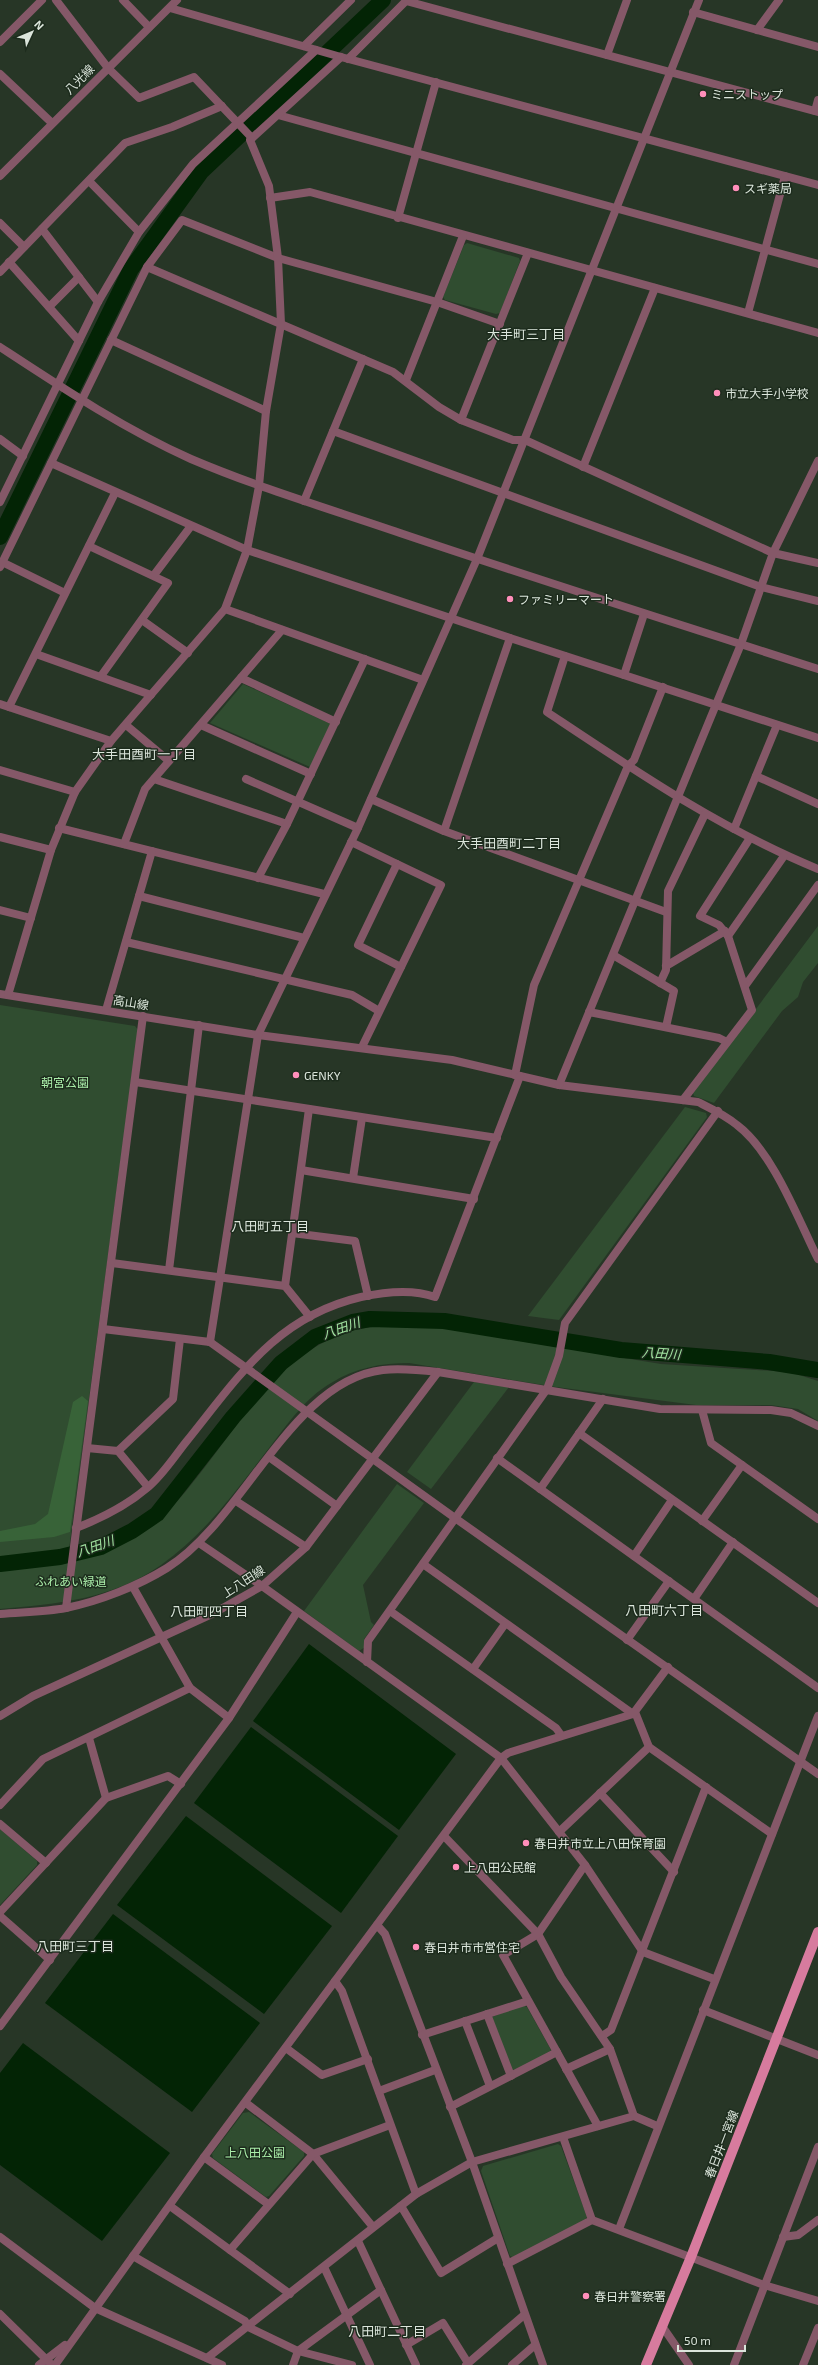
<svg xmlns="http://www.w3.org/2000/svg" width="818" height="2365" font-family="'Exo 2','Noto Sans JP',sans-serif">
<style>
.green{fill:#304d30}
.forest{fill:#386338}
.water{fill:#032405}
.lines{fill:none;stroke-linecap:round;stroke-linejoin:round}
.river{stroke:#032405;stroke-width:16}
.minor{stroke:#855868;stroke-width:8}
.major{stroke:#d77b9e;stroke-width:10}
.poi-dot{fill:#ff8eba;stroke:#1d2c1d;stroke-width:1.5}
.labels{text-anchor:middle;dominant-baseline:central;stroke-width:3;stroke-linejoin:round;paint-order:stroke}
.street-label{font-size:12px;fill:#dbe5db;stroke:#1d2c1d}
.poi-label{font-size:12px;fill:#dbe5db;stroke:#1d2c1d;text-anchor:start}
.park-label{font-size:12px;fill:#aaeda9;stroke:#1d2c1d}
.neighbourhood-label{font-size:13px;fill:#dbe5db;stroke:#1d2c1d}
.water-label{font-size:13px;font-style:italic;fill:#a2e4a1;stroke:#1d2c1d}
</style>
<rect width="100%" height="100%" fill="#273626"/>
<g class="green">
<path d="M 467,243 L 519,258 L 520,261 L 500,313 L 496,314 L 445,300 L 443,297 L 464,245 Z"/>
<path d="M 243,684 L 331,724 L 310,767 L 210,723 Z"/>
<path d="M 818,926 L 818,963 L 803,982 L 798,997 L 782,1011 L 714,1103 L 694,1096 L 693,1093 Z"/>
<path d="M 0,1005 L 135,1026 L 138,1030 L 69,1549 L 0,1557 Z"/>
<path d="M 685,1107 L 706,1113 L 707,1117 L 559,1320 L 528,1316 Z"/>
<path d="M 417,1324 L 661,1364 L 790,1372 L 818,1381 L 818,1421 L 798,1409 L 771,1405 L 696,1405 L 556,1387 L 409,1363 C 381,1363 355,1368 331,1383 C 305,1398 287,1425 269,1448 C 236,1491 205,1534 161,1565 C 113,1599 57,1604 0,1609 L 0,1568 C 46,1563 109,1559 148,1529 C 170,1512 188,1489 205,1467 C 245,1415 283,1353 348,1332 C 371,1325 394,1325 417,1324 Z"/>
<path d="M 474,1382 L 509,1387 L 431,1489 L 407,1472 Z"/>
<path d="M 397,1484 L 424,1503 L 363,1585 L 371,1622 L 374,1625 L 364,1639 L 365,1647 L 359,1651 L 304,1611 Z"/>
<path d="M 0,1829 L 37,1861 L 37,1865 L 0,1905 Z"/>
<path d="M 523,2005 L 527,2007 L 551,2050 L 549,2054 L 514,2070 L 510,2069 L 492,2017 Z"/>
<path d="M 249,2112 L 304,2152 L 304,2156 L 269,2196 L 266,2197 L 213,2158 L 212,2154 L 243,2113 Z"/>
<path d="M 558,2144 L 561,2146 L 587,2217 L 585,2220 L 514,2258 L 510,2256 L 481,2171 L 483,2166 Z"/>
</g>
<path class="forest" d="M 82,1396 L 88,1401 L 70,1532 L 54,1537 L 0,1542 L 0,1531 L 35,1524 L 48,1514 L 73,1402 Z"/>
<g class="water">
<path d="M 309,1644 L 456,1754 L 399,1830 L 253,1721 Z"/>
<path d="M 251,1727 L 398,1836 L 341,1913 L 194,1803 Z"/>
<path d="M 186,1816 L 332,1926 L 264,2014 L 117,1905 Z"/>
<path d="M 113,1914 L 260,2023 L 192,2112 L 45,2003 Z"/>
<path d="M 23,2043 L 170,2153 L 102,2241 L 0,2165 L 0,2073 Z"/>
</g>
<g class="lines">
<g class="river">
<path d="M 0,537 L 131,269 L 201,172 L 383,0"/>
<path d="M 0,1564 L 60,1557 L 101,1547 L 132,1531 L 157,1514 L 233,1417 L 281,1363 L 315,1337 L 353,1322 L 370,1319 L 444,1321 L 621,1350 L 769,1362 L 818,1370"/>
</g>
<g class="minor">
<path d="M 56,0 L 108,68 L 139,98 L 194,77 L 252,138"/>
<path d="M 123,0 L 149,27"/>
<path d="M 406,1 L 818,112"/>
<path d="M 170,8 L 341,57 L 818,185"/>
<path d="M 693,12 L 818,47"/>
<path d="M 757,30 L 779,0"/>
<path d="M 0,42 L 42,0"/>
<path d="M 304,46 L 351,0"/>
<path d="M 607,55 L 627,0"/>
<path d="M 348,59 L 407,0"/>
<path d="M 0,74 L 52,123"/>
<path d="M 815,111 L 818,100"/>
<path d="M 278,115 L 818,264"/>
<path d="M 0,176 L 177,0"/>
<path d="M 89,181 L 139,232"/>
<path d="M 270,198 L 310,192 L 818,333"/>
<path d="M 398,218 L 436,82"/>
<path d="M 0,223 L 24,247"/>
<path d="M 42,229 L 98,302"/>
<path d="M 9,262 L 79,341"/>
<path d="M 147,267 L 393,372 L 439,407 L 461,420 L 513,440 L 525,440 L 773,553 L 818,563"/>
<path d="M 0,272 L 125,143 L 172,127 L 222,106"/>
<path d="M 49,307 L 79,277"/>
<path d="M 748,313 L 785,176"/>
<path d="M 111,340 L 266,411"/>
<path d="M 0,347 C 61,387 124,429 191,459 C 259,488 330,509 400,533 C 539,580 679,624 818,669"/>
<path d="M 406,380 L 463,236"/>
<path d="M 461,420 L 528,253"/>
<path d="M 333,431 L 761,587 L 818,601"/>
<path d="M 0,439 L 23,456"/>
<path d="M 51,463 L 247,550 L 510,638 L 818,738"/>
<path d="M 583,467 L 655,288"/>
<path d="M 304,501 L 363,359"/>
<path d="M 0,502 L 98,302 L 139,232 L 193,164 L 316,50"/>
<path d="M 89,546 L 168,583 L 101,676"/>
<path d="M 2,562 L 65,593"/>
<path d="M 0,567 L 147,267 L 182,220 L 278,258 L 437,302 L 500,324"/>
<path d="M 154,575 L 191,526"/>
<path d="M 225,609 L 423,680"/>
<path d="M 142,620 L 188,653"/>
<path d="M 36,654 L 151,695"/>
<path d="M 565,656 L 547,712 C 634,770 720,829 818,869"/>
<path d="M 624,675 L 644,614"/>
<path d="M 241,678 L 336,722"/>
<path d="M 0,704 L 111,741"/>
<path d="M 9,707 L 115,493"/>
<path d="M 126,725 L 169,761"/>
<path d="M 201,725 L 311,774"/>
<path d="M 0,770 L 75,792"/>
<path d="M 756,776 L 818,804"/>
<path d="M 154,779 L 287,824"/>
<path d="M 246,779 L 358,828"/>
<path d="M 371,799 L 444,831 L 666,912"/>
<path d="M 59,828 L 324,894"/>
<path d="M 734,829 L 777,725"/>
<path d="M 444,831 L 510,638"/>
<path d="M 0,837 L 51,850"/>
<path d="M 351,842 L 441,885 L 362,1047"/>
<path d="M 124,844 L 145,789 L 282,630"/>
<path d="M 397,864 L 358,945 L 401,967"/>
<path d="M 258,878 L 287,824 L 365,659"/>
<path d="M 139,896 L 304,938"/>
<path d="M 0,910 L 31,918"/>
<path d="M 728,936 L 784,856"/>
<path d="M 126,942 L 352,995 L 379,1011"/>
<path d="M 613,955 L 674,991 L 666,1027"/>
<path d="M 666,966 L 725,931"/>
<path d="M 660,983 L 666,970 L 668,891 L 705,814"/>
<path d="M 745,986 L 818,885"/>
<path d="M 0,994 L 258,1035 L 452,1060 L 559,1085 L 698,1102 C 712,1109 725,1115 737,1125 C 773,1152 798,1219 818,1259"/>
<path d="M 8,995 L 51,850 L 75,792 L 111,741 L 225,609 L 247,550 L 259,486 L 266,411 L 281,324 L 278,258 L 269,186 L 250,140 L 341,57"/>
<path d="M 106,1010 L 152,851"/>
<path d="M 589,1012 L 719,1038 L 727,1042"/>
<path d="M 515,1075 L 534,985 L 628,766 L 634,760 L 663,687"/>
<path d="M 135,1082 L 497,1138"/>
<path d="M 559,1085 L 741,644 L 773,553 L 818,461"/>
<path d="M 683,1100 L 752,1010 L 728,936 L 719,925 L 700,916 L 750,838"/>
<path d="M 301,1170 L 474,1199"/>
<path d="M 353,1178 L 362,1118"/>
<path d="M 292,1233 L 355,1241 L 368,1296"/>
<path d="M 112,1263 L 285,1286 L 310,1317"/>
<path d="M 169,1270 L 199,1025"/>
<path d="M 285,1286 L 309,1109"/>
<path d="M 103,1329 L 210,1342 L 455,1518 L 818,1774"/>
<path d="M 210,1342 L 258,1035 L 358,828 L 477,559 L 699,0"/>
<path d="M 702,1410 L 711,1443 L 818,1519"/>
<path d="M 579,1433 L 818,1603"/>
<path d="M 87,1448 L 118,1451 L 148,1487"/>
<path d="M 118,1451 L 173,1399 L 180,1339"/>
<path d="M 269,1457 L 337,1506"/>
<path d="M 497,1458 L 818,1688"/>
<path d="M 540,1489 L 603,1399"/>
<path d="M 236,1501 L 306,1547"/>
<path d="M 702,1521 L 742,1465"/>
<path d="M 76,1528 C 102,1518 126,1506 147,1488 C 162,1476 174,1457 186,1442 C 237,1379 275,1317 361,1297 C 384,1292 413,1289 435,1297 L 520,1076"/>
<path d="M 199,1543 L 262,1586 L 501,1758 L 585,1865 L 643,1952 L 714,1979"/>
<path d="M 634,1556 L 672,1500"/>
<path d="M 423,1564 L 633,1714"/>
<path d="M 133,1587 L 190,1688 L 229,1718"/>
<path d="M 694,1599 L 733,1542"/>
<path d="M 66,1608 L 143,1016"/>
<path d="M 390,1611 L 556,1728 L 561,1735"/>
<path d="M 0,1614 C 22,1612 45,1612 66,1608 C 100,1601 138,1586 167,1568 C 244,1520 292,1380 383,1370 C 402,1368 420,1370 438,1372 L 660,1409 L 771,1410 L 791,1413 L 818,1426"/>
<path d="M 627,1640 L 669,1581"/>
<path d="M 367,1662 L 368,1641 L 547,1389 L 559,1356 L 565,1323 L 718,1111"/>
<path d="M 473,1669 L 505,1624"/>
<path d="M 635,1712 L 649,1747 L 772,1834"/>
<path d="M 0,1716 L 33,1696 L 214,1613 L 262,1586 L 306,1547 L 438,1372"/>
<path d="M 89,1738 L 106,1798"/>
<path d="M 600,1793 L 674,1872"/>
<path d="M 0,1805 L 43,1759 L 190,1688"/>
<path d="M 0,1824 L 46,1863"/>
<path d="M 559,1832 L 649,1747"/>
<path d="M 444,1836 L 538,1934 L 561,1977 L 610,2049 L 634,2116"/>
<path d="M 585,1865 L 538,1934 L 503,1955 L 598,2126"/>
<path d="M 0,1912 L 106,1798 L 168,1776 L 181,1784"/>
<path d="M 0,1916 L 50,1960"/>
<path d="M 377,1925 L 385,1934 L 472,2162 L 543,2365"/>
<path d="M 335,1981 L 342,1991 L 416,2194"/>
<path d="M 703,2010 L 818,2055"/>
<path d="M 487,2014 L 511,2076"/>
<path d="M 465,2021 L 490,2086"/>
<path d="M 0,2026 L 229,1718 L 297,1612"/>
<path d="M 422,2035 L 528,2001"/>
<path d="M 602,2036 L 611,2030 L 706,1787"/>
<path d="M 286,2048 L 322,2075 L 368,2059"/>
<path d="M 566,2069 L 610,2049"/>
<path d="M 379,2091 L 435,2070"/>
<path d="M 246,2103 L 313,2154 L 373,2227"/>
<path d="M 450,2107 L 557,2052"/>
<path d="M 563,2137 L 592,2220 L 764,2285 L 818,2301"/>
<path d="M 204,2157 L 268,2204"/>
<path d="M 170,2206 L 290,2294"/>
<path d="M 401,2206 L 441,2273 L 498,2238"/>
<path d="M 619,2229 L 818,1716"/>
<path d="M 0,2237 L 95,2308 L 222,2365"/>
<path d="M 783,2237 L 798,2235 L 818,2220"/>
<path d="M 358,2241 L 416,2365"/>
<path d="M 230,2250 L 313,2154 L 390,2125"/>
<path d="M 133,2256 L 245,2321 L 248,2327 L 298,2351 L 352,2365"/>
<path d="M 507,2264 L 592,2220"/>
<path d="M 324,2267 L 370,2365"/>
<path d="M 0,2314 L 52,2365"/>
<path d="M 662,2326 L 689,2365"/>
<path d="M 406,2345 L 443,2323 L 468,2363"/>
<path d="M 207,2358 L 416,2194 L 472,2162 L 634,2116 L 657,2126"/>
<path d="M 39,2365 L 65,2345"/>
<path d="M 55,2365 L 204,2157 L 501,1758 L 508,1753 L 633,1714 L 668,1667"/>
<path d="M 293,2365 L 298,2351 L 381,2290"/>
<path d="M 466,2365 L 524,2315"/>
<path d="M 512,2365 L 535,2345"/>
<path d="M 734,2365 L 818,2147"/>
<path d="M 803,2365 L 818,2328"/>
</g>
<path class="major" d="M 646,2365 L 691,2257 L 818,1932"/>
</g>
<g class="poi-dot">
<circle cx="703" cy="94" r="4"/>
<circle cx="736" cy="188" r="4"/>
<circle cx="717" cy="393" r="4"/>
<circle cx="510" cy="599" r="4"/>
<circle cx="296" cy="1075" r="4"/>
<circle cx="526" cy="1843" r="4"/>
<circle cx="456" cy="1867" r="4"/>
<circle cx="416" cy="1947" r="4"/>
<circle cx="586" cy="2296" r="4"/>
</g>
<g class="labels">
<g class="street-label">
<text transform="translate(79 79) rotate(-45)">八光線</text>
<text transform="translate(131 1002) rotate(9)">高山線</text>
<text transform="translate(243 1581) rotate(-33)">上八田線</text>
<text transform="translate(721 2144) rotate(-69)">春日井一宮線</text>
</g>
<g class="poi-label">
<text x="711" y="94">ミニストップ</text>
<text x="744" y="188">スギ薬局</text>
<text x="725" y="393">市立大手小学校</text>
<text x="518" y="599">ファミリーマート</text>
<text x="304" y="1075">GENKY</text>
<text x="534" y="1843">春日井市立上八田保育園</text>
<text x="464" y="1867">上八田公民館</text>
<text x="424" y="1947">春日井市市営住宅</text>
<text x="594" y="2296">春日井警察署</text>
</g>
<g class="park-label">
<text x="65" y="1082">朝宮公園</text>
<text x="71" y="1581">ふれあい緑道</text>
<text x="255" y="2152">上八田公園</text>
</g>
<g class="neighbourhood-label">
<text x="526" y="334">大手町三丁目</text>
<text x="144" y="754">大手田酉町一丁目</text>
<text x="509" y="843">大手田酉町二丁目</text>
<text x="270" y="1226">八田町五丁目</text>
<text x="664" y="1610">八田町六丁目</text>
<text x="209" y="1611">八田町四丁目</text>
<text x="75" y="1946">八田町三丁目</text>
<text x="387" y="2331">八田町二丁目</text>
</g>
<g class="water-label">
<text transform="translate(341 1328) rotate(-19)">八田川</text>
<text transform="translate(661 1353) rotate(4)">八田川</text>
<text transform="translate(95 1546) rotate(-19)">八田川</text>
</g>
</g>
<g transform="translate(32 32) rotate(46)" stroke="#1d2c1d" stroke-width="3" paint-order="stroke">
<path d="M0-3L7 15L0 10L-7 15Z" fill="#dbe5db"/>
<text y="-6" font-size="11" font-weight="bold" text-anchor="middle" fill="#dbe5db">N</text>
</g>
<path d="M678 2345v6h67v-6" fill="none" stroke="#dbe5db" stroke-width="2"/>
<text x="684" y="2345" font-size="12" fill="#dbe5db" stroke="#1d2c1d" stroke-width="3" paint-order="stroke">50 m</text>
</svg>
